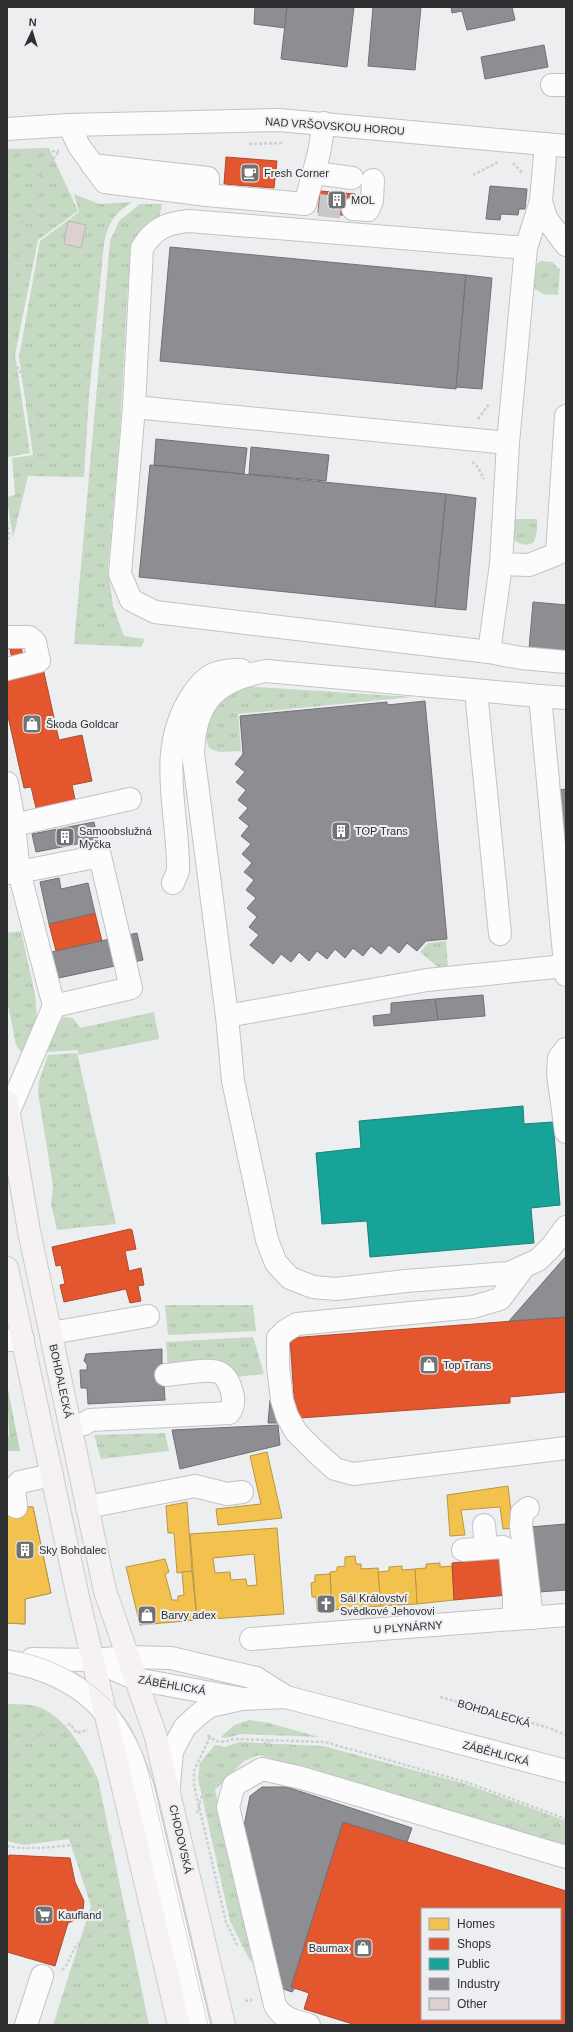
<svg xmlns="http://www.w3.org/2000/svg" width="573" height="2032" font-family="Arial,sans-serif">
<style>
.grass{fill:url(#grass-tufts);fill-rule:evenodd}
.forest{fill:url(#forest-crowns)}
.homes{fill:#f2c14e;stroke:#b89645;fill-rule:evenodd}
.shops{fill:#e4572e;stroke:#ae4b2f;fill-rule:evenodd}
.public{fill:#17a398;stroke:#1e8079}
.industry{fill:#8d8d92;stroke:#717175}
.building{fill:#ded0cf;stroke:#b8b8b8}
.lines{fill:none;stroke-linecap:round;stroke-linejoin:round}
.minor-tunnel{stroke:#c7c8ca;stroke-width:22;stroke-dasharray:22 11;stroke-linecap:butt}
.minor-casing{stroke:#c3c3c5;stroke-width:24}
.major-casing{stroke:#cbcbcc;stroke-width:24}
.path{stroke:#cecfcf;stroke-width:2.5;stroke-dasharray:3 2;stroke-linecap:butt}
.minor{stroke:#fcfcfd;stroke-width:22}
.major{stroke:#f6f2f2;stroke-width:22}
.tram{stroke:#d7d7d8;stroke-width:1}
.labels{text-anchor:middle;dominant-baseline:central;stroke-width:4;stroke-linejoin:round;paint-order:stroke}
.street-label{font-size:11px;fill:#2f3031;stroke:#eceef1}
.poi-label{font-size:11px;fill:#2f3031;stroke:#eceef1;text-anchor:start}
</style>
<defs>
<pattern id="grass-tufts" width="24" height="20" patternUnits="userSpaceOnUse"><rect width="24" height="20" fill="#c6d9c3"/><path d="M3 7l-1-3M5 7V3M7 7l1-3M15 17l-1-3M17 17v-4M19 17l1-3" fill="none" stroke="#aabba8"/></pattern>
<pattern id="forest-crowns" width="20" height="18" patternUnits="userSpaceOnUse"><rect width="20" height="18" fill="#bdd5b8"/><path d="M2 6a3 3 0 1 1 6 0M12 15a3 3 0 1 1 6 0" fill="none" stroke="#a3b79f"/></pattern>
</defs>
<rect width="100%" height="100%" fill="#edeef0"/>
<g class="grass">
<path d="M 49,148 L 78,211 L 38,240 L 15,355 L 30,453 L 7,457 L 7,149 Z"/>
<path d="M 74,194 L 99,204 L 132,202 C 114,214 108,223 104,244 L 89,396 L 84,477 L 28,476 L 13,538 L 7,499 L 7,497 L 15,495 L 12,458 L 33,455 L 19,357 L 40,241 L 79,212 ZM 68,222 L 81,248 L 64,244 Z"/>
<path d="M 140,204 L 162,204 L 159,219 L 131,253 L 127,298 L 120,431 L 108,569 L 113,606 L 124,636 L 145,639 L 141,647 L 74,644 L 110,241 L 119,221 Z"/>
<path d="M 541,261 L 552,262 L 560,270 L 558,295 L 543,294 L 533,288 L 532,267 Z"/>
<path d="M 511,519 L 537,519 L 537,532 L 534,542 C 526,547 516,545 512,535 C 510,531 511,523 511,519 Z"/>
<path d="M 241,686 L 412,697 L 238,714 L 241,751 L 219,752 L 209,748 C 197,718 220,702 241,686 Z"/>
<path d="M 21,931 L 35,994 L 37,1020 L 23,1051 L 20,1051 L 16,1045 L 7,1000 L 7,933 Z"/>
<path d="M 446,941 L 448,967 L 439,968 L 420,952 L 428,943 Z"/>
<path d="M 154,1012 L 159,1039 L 79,1055 L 77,1050 L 47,1052 L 46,1048 L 63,1017 L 73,1018 L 80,1028 Z"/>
<path d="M 77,1053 L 116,1224 L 57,1230 L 51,1204 L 53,1186 L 38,1092 L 39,1081 L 48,1055 Z"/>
<path d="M 165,1305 L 253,1305 L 256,1331 L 168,1335 Z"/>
<path d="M 253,1337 L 264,1374 L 235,1377 L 168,1369 L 166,1342 Z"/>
<path d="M 165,1433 L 169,1451 L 101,1459 L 94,1435 Z"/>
<path d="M 7,1704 C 16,1704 26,1704 35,1706 C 65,1714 85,1752 98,1779 L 149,2025 L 53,2025 L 91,1906 L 69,1839 L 23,1845 L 7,1841 Z"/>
<path d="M 250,1720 L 269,1723 L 319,1737 L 241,1734 L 226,1738 L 221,1737 L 234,1725 Z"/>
<path d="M 240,1742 L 323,1746 L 466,1784 L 566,1821 L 566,1849 L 259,1755 L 244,1761 L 215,1790 L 257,1962 L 253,1963 L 249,1959 L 230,1921 L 198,1778 L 200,1763 L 215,1745 L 224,1747 Z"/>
</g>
<path class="forest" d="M 7,1384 L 20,1451 L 7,1451 L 7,1436 L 9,1436 Z"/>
<g class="homes">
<path d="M 267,1452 L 282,1518 L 218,1525 L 216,1509 L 261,1504 L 250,1456 Z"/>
<path d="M 508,1486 L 513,1528 L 503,1529 L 500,1507 L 461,1510 L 465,1535 L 450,1536 L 447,1495 Z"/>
<path d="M 187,1502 L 192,1571 L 177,1573 L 174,1533 L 168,1533 L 166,1506 Z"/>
<path d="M 7,1507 L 33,1507 L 51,1593 L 25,1599 L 25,1624 L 7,1623 L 7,1575 L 11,1575 L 7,1560 Z"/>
<path d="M 7,1507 L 33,1507 L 51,1593 L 25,1599 L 25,1624 L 7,1623 Z"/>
<path d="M 277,1528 L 284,1614 L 197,1620 L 190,1534 ZM 254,1554 L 257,1585 L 247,1586 L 246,1579 L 231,1580 L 230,1572 L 215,1573 L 213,1558 Z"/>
<path d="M 355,1556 L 356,1564 L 361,1564 L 361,1569 L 378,1568 L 381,1606 L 332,1610 L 330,1572 L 337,1571 L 337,1567 L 345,1566 L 345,1557 Z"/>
<path d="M 165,1559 L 169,1572 L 165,1574 L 172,1600 L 178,1600 L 178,1596 L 184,1595 L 182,1572 L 192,1571 L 197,1620 L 140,1625 L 126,1567 Z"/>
<path d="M 440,1563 L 440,1567 L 452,1566 L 454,1600 L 417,1604 L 415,1569 L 426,1568 L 426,1564 Z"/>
<path d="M 402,1566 L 402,1570 L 415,1569 L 417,1604 L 381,1606 L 378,1572 L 389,1571 L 389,1567 Z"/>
<path d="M 330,1574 L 332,1610 L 317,1611 L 316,1597 L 312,1597 L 311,1583 L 315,1582 L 315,1575 Z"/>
</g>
<g class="shops">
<path d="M 226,157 L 277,161 L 274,188 L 224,184 Z"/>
<path d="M 320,191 L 355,194 L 353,216 L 318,213 Z"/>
<path d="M 20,643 L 27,672 L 43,668 L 59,740 L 82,735 L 92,781 L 72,785 L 76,804 L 37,812 L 31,787 L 24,788 L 7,712 L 7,679 L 16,677 L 9,645 Z"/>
<path d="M 95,913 L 102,941 L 56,951 L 49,924 Z"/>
<path d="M 130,1229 L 132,1230 L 136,1249 L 125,1251 L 129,1271 L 141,1268 L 144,1285 L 138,1286 L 141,1301 L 130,1303 L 126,1289 L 64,1302 L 60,1285 L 65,1284 L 61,1265 L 56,1266 L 52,1247 Z"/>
<path d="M 566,1317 L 566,1392 L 510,1397 L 510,1403 L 300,1418 L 300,1413 L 295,1413 L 290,1338 Z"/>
<path d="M 504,1557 L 508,1595 L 454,1600 L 452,1563 Z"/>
<path d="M 343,1822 L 566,1891 L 566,2025 L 356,2025 L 304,2009 L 309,1993 L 291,1987 ZM 422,1909 L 560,1909 L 560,2019 L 422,2019 Z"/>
<path d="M 9,1855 L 70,1858 L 75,1882 L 84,1901 L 83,1911 L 77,1919 L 68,1923 L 55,1966 L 7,1952 L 7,1861 Z"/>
</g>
<path class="public" d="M 523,1106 L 524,1124 L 553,1122 L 560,1205 L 531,1208 L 534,1243 L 370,1257 L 367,1221 L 322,1224 L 316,1153 L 361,1148 L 359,1121 Z"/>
<g class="industry">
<path d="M 255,7 L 287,7 L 285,28 L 254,24 Z"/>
<path d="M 287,7 L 354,7 L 347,67 L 281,59 Z"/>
<path d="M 373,7 L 421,7 L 415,70 L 368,66 Z"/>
<path d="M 451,7 L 512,7 L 515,20 L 467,30 L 462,11 L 452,13 Z"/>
<path d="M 544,45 L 548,67 L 485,79 L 481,57 Z"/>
<path d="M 490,186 L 527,189 L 525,209 L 519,209 L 518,215 L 501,214 L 500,220 L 486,219 Z"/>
<path d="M 170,247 L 466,275 L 456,389 L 160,361 Z"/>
<path d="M 466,275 L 492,278 L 482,389 L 456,387 Z"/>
<path d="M 156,439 L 247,448 L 244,474 L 154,465 Z"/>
<path d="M 251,447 L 329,455 L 326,481 L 249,474 Z"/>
<path d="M 150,465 L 446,494 L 435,607 L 139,577 Z"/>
<path d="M 446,494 L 476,498 L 466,610 L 435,607 Z"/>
<path d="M 533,602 L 566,605 L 566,653 L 529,649 Z"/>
<path d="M 425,701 L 447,939 L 426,941 L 417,951 L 407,943 L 399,953 L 389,945 L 381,954 L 371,946 L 363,956 L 353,948 L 345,958 L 335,949 L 327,959 L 317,951 L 309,961 L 299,952 L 291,962 L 281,954 L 273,964 L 250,945 L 259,935 L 249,927 L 257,917 L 247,908 L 256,898 L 246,890 L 254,880 L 244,872 L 252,863 L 242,854 L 251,844 L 241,836 L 249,826 L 239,818 L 248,808 L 238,800 L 246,790 L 236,782 L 245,772 L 235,764 L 243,754 L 240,716 L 387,702 L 387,705 Z"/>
<path d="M 566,789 L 566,864 L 558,790 Z"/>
<path d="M 94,822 L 98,840 L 36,852 L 32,834 Z"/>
<path d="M 59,878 L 61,889 L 88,883 L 95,913 L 49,924 L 40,882 Z"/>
<path d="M 137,933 L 143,960 L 40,982 L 34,956 Z"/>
<path d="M 483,995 L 485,1016 L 438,1020 L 435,999 Z"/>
<path d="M 435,999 L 438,1020 L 374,1026 L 373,1016 L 391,1014 L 391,1003 Z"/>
<path d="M 566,1256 L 566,1317 L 509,1321 Z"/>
<path d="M 162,1349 L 162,1364 L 165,1364 L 163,1369 L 165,1400 L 88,1404 L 87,1388 L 81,1388 L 80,1370 L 87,1370 L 87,1364 L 84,1361 L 86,1354 Z"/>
<path d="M 270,1400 L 294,1400 L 295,1416 L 279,1423 L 268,1423 Z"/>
<path d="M 278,1425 L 280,1445 L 180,1469 L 172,1430 Z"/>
<path d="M 566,1524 L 566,1590 L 539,1592 L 529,1527 Z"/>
<path d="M 262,1787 L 287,1787 L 412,1828 L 407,1842 L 343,1822 L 291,1987 L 295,1988 L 292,1992 L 278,1987 L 243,1831 L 250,1796 Z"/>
</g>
<path class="building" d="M 68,221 L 86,225 L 81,248 L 64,244 Z"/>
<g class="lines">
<path class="minor-tunnel" d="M 319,205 L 353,209"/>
<defs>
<g id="minor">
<path d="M 552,85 L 566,85"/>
<path d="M 69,125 L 79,146 L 105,182 L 207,195 L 305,204 L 319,153 L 324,123"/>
<path d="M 7,129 L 69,125 L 279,120 L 566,146"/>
<path d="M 92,165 L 208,178 L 207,195"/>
<path d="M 315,173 L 352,178"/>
<path d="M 541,201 L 546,218 L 566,245"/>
<path d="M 353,209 L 368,210 L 372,201 L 373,180"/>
<path d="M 526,248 L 189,221 C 167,223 154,228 142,248 L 134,407 L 508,443 L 526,248 L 541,201 L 546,144"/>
<path d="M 134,407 L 120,574 L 131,600 L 155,612 L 489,652 L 501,564 L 508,443"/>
<path d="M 501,564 L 529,565 L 557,554 L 566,416"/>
<path d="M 7,637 L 29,637 L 35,642 L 39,661 L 7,669"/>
<path d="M 489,652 L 521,658 L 566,662"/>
<path d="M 476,691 L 500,934"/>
<path d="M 540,696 L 266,671 C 216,680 195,701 193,753 L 227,1016 L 233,1081 L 267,1240 L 276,1263 L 290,1278 L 313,1287 L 336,1289 L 406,1281 L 509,1273 L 538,1260 L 552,1246 L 566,1227"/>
<path d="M 566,698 L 540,696 L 566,975"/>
<path d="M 7,783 L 13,817 L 19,872 L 100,856 L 131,988 L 54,1006"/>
<path d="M 14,825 L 130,799"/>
<path d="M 7,873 L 19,872 L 54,1006 L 9,1111"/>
<path d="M 173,883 L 178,871 L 178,864 C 177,806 157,750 191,697 C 204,676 216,669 241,670"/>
<path d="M 227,1016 L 427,980 L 565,966"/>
<path d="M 566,1049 L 559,1058 L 558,1074 L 566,1132"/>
<path d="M 524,1267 L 500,1299 L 473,1307 L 297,1324 L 285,1331 L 278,1338 L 278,1366 L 282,1400 L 287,1416 L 296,1432 L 316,1452 L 335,1469 L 353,1474 L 566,1448"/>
<path d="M 51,1333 L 148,1316"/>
<path d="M 7,1340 L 23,1340"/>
<path d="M 70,1426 L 84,1424 L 90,1420 L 229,1413 C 234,1406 234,1397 231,1389 C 229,1382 225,1375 218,1372 C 207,1368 179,1374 166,1375"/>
<path d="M 16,1507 L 14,1488 L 20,1482 L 52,1475"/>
<path d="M 87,1507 L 195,1486 L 227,1494 L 242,1492"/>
<path d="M 528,1508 L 522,1513 L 521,1526 L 532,1618"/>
<path d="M 484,1525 L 486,1548"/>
<path d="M 463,1550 L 503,1547 L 510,1552 L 514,1595 L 514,1619"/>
<path d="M 251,1639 L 566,1615"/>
<path d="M 32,1659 L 93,1660 L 127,1657 L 171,1658 L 256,1678 L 286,1697"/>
<path d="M 93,1660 L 136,1679 L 243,1699 L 286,1697 L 566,1771"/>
<path d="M 7,1661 C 84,1675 120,1714 143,1788 L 199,2025"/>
<path d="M 169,1785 L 172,1751 L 185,1727 L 198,1715 L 210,1706 L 237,1700"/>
<path d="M 26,2025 L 42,1976"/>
<path d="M 309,2025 C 295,2021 282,2019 275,2005 L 228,1807 L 234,1785 L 262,1769 L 302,1778 L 566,1857"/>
</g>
<g id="major">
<path d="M 7,1102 L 29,1231 L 105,1591 L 155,1734 L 224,2025"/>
<path d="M 7,1268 L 78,1597 L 179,2025"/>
</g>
</defs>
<use href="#minor" class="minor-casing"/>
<use href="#major" class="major-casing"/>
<g class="path">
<path d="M 249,144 L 284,143"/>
<path d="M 7,153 L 59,151"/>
<path d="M 513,163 L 522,173"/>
<path d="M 473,175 L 498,162"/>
<path d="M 7,227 L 31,219 L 44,172 L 59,151"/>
<path d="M 544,269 L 560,270"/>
<path d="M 7,301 L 31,219"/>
<path d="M 7,349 L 27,384 L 44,439 L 42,457"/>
<path d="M 478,419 L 489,404"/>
<path d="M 472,462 L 477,466 L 484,479"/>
<path d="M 7,522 L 9,534 L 7,545"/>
<path d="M 440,1697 L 549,1728 L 566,1735"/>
<path d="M 208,1735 C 216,1743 223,1743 233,1739 L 325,1742 L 469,1783 L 566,1819"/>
<path d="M 210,1737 L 194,1771 L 194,1785 L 226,1922 L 238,1947"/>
<path d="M 7,1749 L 70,1724 L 77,1733 L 88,1730"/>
<path d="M 237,1757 L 249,1749 L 270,1741"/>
<path d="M 7,1803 C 37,1826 73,1823 108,1817"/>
<path d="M 197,1813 L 203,1792 L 215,1775"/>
<path d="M 80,1822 L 94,1841"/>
<path d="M 7,1846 C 34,1852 84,1844 112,1837"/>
<path d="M 62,1970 C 69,1964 70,1956 75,1948 C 87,1930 111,1926 131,1921"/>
<path d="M 245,2001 L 252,2000"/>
</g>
<use href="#minor" class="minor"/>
<use href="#major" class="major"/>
<path class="tram" d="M 7,1650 C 54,1656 102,1683 128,1723 C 137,1738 143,1754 148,1771 L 208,2025"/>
</g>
<defs>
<symbol id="cafe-square" viewBox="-11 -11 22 22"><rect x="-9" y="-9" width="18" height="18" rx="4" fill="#727274" stroke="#eceef1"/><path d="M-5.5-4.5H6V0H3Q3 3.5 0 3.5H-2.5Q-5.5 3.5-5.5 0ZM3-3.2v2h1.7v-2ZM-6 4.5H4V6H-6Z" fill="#fff"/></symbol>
<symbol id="building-square" viewBox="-11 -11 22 22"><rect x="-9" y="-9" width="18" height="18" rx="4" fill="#727274" stroke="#eceef1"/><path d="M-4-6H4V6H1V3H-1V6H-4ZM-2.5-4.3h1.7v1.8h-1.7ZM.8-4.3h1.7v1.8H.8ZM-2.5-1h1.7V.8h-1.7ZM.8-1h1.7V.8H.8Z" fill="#fff"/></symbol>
<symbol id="shop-square" viewBox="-11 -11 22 22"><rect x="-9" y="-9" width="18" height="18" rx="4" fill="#727274" stroke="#eceef1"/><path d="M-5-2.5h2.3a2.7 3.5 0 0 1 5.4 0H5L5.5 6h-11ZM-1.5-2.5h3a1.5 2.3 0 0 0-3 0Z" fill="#fff"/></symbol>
<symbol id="church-square" viewBox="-11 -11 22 22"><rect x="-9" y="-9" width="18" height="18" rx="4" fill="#727274" stroke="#eceef1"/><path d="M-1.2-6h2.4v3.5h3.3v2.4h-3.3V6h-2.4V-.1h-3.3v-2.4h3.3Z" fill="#fff"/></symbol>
<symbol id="supermarket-square" viewBox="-11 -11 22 22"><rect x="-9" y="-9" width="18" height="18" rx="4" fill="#727274" stroke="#eceef1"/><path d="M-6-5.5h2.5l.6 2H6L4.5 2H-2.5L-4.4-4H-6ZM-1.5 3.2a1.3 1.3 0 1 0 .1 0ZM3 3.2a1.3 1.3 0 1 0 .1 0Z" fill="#fff"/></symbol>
</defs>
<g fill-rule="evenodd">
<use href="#cafe-square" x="239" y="162" width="22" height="22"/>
<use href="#building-square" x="326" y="189" width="22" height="22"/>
<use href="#shop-square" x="21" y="713" width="22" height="22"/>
<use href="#building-square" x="330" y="820" width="22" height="22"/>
<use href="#building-square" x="54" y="826" width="22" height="22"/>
<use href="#shop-square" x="418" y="1354" width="22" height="22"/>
<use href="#building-square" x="14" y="1539" width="22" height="22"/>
<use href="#church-square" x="315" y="1593" width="22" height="22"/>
<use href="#shop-square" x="136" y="1604" width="22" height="22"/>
<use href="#supermarket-square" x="33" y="1904" width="22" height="22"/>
<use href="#shop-square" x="352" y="1937" width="22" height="22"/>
</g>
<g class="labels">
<g class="street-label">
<text transform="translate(335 126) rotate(4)">NAD VRŠOVSKOU HOROU</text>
<text transform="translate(61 1381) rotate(78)">BOHDALECKÁ</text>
<text transform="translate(408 1627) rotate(-4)">U PLYNÁRNY</text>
<text transform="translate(172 1685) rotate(10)">ZÁBĚHLICKÁ</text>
<text transform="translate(494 1713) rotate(16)">BOHDALECKÁ</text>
<text transform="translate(496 1753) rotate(15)">ZÁBĚHLICKÁ</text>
<text transform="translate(181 1839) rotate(77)">CHODOVSKÁ</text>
</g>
<g class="poi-label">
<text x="264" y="173">Fresh Corner</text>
<text x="351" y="200">MOL</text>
<text x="46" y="724">Škoda Goldcar</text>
<text x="79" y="831">Samoobslužná<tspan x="79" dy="13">Myčka</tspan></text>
<text x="355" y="831">TOP Trans</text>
<text x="443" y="1365">Top Trans</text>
<text x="39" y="1550">Sky Bohdalec</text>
<text x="340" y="1598">Sál Království<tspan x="340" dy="13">Svědkové Jehovovi</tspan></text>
<text x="161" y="1615">Barvy adex</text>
<text x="58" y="1915">Kaufland</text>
<text x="349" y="1948" text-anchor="end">Baumax</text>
</g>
</g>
<rect width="573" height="2032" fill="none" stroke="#2f3031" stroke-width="16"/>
<rect x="421" y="1908" width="140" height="112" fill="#eceef1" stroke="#a0a2a4"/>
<rect x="429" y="1918" width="20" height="12" fill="#f2c14e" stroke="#a0a2a4"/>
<text x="457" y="1928" font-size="12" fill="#2f3031">Homes</text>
<rect x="429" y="1938" width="20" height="12" fill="#e4572e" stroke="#a0a2a4"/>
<text x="457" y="1948" font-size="12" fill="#2f3031">Shops</text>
<rect x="429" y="1958" width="20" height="12" fill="#17a398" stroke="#a0a2a4"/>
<text x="457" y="1968" font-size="12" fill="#2f3031">Public</text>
<rect x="429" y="1978" width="20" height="12" fill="#8d8d92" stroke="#a0a2a4"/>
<text x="457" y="1988" font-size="12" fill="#2f3031">Industry</text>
<rect x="429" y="1998" width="20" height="12" fill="#ded0cf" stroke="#a0a2a4"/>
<text x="457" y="2008" font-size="12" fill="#2f3031">Other</text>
<g transform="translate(32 32) rotate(4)" stroke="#eceef1" stroke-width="3" paint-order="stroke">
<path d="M0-3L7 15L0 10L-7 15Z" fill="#2f3031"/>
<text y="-6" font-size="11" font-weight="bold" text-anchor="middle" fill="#2f3031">N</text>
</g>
</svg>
